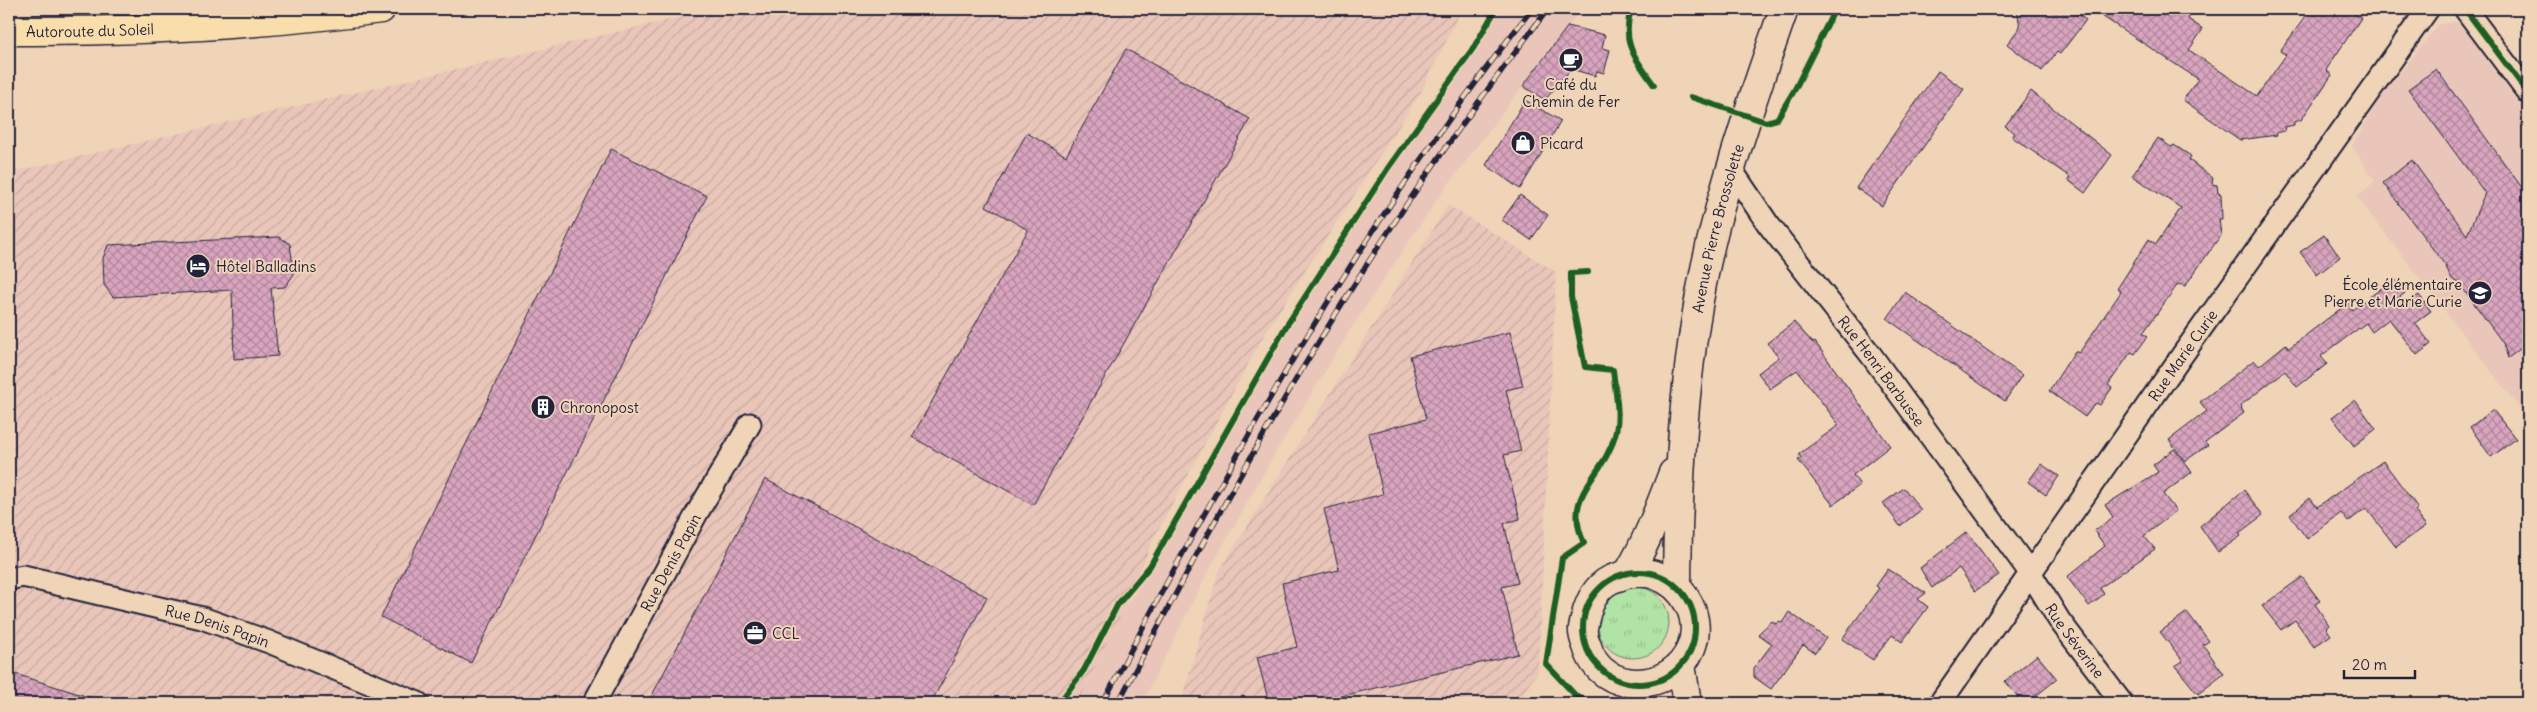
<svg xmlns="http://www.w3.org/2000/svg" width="2537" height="712" font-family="Delius,sans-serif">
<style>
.built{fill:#e9c6b9}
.industrial{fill:url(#industrial-furrows)}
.grass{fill:url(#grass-tufts);stroke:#698270}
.building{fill:url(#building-cross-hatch);stroke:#22223b}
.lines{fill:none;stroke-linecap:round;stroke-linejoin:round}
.street-casing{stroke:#22223b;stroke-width:25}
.secondary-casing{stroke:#22223b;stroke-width:31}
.highway-casing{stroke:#22223b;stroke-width:31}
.street{stroke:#f0d4b7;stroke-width:21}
.secondary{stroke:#f0d4b7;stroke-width:28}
.highway{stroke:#f9deab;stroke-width:28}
.rail-casing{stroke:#22223b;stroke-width:5.5}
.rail{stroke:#f0d4b7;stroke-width:4;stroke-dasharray:11;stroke-linecap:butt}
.cycleway-casing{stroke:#f0d4b7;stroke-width:9}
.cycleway{stroke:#1b5e20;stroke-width:6}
.labels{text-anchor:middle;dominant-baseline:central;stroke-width:4;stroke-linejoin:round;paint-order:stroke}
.street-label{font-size:15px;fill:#22223b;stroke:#f0d4b7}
.poi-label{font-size:15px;fill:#22223b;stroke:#f0d4b7;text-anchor:start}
</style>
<defs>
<pattern id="industrial-furrows" width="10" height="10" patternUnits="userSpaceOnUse" patternTransform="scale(1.25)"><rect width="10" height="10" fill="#e9c6b9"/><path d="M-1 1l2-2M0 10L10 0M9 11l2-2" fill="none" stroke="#c8aaa0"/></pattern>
<pattern id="grass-tufts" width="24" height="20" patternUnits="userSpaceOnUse" patternTransform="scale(1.25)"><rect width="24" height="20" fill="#b0e3a4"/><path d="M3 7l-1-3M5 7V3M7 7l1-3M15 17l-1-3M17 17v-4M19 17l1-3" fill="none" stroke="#97c28e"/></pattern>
<pattern id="building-cross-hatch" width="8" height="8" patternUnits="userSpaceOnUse" patternTransform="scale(1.25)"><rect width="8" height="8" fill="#d9a5be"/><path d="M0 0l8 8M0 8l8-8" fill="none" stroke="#b0869c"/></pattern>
</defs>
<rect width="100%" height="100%" fill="#f0d4b7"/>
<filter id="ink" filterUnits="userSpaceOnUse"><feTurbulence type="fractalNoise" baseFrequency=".02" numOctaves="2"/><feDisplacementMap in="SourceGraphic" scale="10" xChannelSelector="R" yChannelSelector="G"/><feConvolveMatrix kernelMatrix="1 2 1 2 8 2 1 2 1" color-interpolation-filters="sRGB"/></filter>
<g filter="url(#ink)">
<g class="built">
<path d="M 1500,9 L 1581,9 L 1438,198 L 1352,327 L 1270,462 L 1206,576 L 1142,703 L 1078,703 L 1124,609 L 1160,555 L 1281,340 L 1395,165 L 1476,49 Z"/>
<path d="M 2458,22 L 2528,115 L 2528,419 L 2357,197 L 2375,181 L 2352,146 L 2380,98 L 2439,24 Z"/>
</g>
<g class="industrial">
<path d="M 716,9 L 1462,9 L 1421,92 L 1264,335 L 1154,538 L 1124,609 L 1078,703 L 9,703 L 9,170 L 17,171 Z"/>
<path d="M 1448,205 L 1556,272 L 1538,672 L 1518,701 L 1524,703 L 1181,703 L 1218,573 Z"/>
</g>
<circle class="grass" cx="1633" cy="622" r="36"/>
<g class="building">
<path d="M 2017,9 L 2070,9 L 2086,20 L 2060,54 L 2057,52 L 2042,71 L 2007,44 L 2020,27 Z"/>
<path d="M 2091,9 L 2179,9 L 2190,16 L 2188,19 L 2203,29 L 2189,50 L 2257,96 L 2286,55 L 2280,51 L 2311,9 L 2347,9 L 2361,18 L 2326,70 L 2332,75 L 2301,120 L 2294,122 L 2294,125 L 2284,127 L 2285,131 L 2276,133 L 2277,135 L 2240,140 L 2183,100 L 2198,79 Z"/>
<path d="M 1568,26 L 1605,35 L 1602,48 L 1610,50 L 1604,73 L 1597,71 L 1595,76 L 1571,69 L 1545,100 L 1523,86 Z"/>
<path d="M 1126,49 L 1250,119 L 1033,505 L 912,437 L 1028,230 L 986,206 L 1027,133 L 1066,156 Z"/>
<path d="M 2436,69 L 2528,196 L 2528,343 L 2508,358 L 2503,343 L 2459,283 L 2452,279 L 2445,265 L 2383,183 L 2412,160 L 2467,235 L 2485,193 L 2408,89 Z"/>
<path d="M 1938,71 L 1964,89 L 1882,206 L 1856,188 Z"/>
<path d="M 2031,91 L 2112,155 L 2085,193 L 2068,180 L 2070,177 L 2012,137 L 2015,133 L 2005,126 Z"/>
<path d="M 1525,100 L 1561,121 L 1520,189 L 1486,165 Z"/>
<path d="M 2158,138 L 2171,147 L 2174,145 L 2191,156 L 2189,160 L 2213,178 L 2212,184 L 2217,185 L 2218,193 L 2221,194 L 2222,219 L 2219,219 L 2221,235 L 2185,286 L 2178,284 L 2143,333 L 2148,336 L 2135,354 L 2131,352 L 2108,385 L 2112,388 L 2100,405 L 2096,403 L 2085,417 L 2049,391 L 2075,351 L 2079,353 L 2121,292 L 2117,289 L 2149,239 L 2156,244 L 2181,208 L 2132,176 Z"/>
<path d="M 611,149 L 707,196 L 471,663 L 381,617 Z"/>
<path d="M 1520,195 L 1548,215 L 1531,240 L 1502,220 Z"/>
<path d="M 2324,235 L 2340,257 L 2317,275 L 2300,252 Z"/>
<path d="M 279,237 L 290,244 L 294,274 L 285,287 L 271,288 L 278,356 L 234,359 L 232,290 L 113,297 L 104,285 L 103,258 L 108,245 Z"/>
<path d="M 2394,279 L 2405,293 L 2397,299 L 2402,306 L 2419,295 L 2431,311 L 2415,323 L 2431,344 L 2417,355 L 2389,319 L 2372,332 L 2366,323 L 2321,356 L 2327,364 L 2297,387 L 2285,371 L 2240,406 L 2244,413 L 2205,442 L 2208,445 L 2185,461 L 2169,440 L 2207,411 L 2200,402 L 2254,360 L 2259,366 L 2286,344 L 2289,348 L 2348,303 L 2352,310 Z"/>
<path d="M 1905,292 L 2022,375 L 2005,401 L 1887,319 Z"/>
<path d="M 1794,322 L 1813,343 L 1815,342 L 1890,446 L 1853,475 L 1860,485 L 1833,505 L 1798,460 L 1801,458 L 1799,454 L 1839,425 L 1797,370 L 1770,389 L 1758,373 L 1779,357 L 1767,343 Z"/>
<path d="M 1510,332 L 1523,386 L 1506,390 L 1521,451 L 1504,455 L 1520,519 L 1504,523 L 1518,583 L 1502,587 L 1518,654 L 1313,703 L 1269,703 L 1257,657 L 1297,647 L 1282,583 L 1339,570 L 1324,509 L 1383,494 L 1369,433 L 1426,419 L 1410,356 Z"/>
<path d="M 2355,400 L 2376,429 L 2354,446 L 2332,417 Z"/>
<path d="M 2493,410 L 2516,439 L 2491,457 L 2470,427 Z"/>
<path d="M 2174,449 L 2192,472 L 2163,494 L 2176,511 L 2144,536 L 2155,549 L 2100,588 L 2104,594 L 2089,606 L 2067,577 L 2105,546 L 2094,531 L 2113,517 L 2105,505 L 2158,472 L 2153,465 Z"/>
<path d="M 2383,461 L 2418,508 L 2415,511 L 2426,526 L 2396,547 L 2366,508 L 2348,522 L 2341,513 L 2307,539 L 2290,515 L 2310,498 L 2317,507 Z"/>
<path d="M 2041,464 L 2059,476 L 2046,495 L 2028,482 Z"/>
<path d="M 765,479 L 987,597 L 931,703 L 648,703 Z"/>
<path d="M 1904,488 L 1921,510 L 1900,526 L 1883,503 Z"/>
<path d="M 2244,490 L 2263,515 L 2239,533 L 2241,536 L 2218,552 L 2200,526 Z"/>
<path d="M 1967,532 L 1999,575 L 1975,591 L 1959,568 L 1932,588 L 1920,568 Z"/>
<path d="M 1888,569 L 1926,593 L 1918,599 L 1928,607 L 1902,642 L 1892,635 L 1873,660 L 1842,639 L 1879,588 L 1876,586 Z"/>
<path d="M 2302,577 L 2320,601 L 2315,604 L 2329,625 L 2326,628 L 2331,635 L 2314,647 L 2295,620 L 2281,630 L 2262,606 Z"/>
<path d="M 1789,612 L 1826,638 L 1815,653 L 1803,645 L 1771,689 L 1754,677 L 1754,668 L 1772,644 L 1758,634 L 1772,621 L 1776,624 L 1779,621 L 1782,623 Z"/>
<path d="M 2187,612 L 2209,641 L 2203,645 L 2224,674 L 2198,694 L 2175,666 L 2183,661 L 2160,632 Z"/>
<path d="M 2037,655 L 2057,679 L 2027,703 L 2023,703 L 2005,681 Z"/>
<path d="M 9,672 L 95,699 L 94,703 L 9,703 Z"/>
</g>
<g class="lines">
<defs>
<g id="street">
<path d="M 2465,9 L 2528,93"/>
<path id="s1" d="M 1731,169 L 1768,224 L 1871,355 L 2031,574 L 2059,620 L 2122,703"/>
<path id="s2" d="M 9,579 L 23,576 L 202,618 L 269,642 L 418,703"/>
<path id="s3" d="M 594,703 L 697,513 L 750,424"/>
<path id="s4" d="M 1940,703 L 2183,354 L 2428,9"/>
</g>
<g id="secondary">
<path d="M 1628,573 C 1636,573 1647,572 1655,575 C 1685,585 1703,618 1691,648 C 1673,693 1601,697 1587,646 C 1585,641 1582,634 1583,628 C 1586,610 1592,589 1610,580 C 1616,577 1626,576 1630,570 C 1648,540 1660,506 1673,473"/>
<path id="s5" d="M 1677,587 C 1678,466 1685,343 1715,226 C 1734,152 1759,80 1784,9"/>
<path d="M 1681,665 L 1687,703"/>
</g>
<g id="highway">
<path id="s6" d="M 9,31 C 133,32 258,25 381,9"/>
</g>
</defs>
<use href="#street" class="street-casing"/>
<use href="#secondary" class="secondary-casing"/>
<use href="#highway" class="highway-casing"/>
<use href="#street" class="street"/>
<use href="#secondary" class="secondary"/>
<use href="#highway" class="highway"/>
<defs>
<g id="rail">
<path d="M 1103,703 C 1229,462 1362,223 1532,9"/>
<path d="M 1118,703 C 1184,577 1251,451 1326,330 C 1393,219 1469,112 1548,9"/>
</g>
</defs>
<use href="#rail" class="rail-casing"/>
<use href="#rail" class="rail"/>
<defs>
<g id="cycleway">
<path d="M 1631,9 C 1621,44 1635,58 1654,85"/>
<path d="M 2465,9 L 2528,93"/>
<path d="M 1691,97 L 1766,122 L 1777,119 L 1795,89 L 1835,9"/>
<path d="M 1588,272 L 1571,273 L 1571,297 L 1585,367 L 1613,370 C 1615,390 1621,415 1615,435 C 1604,478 1561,493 1584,543 L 1562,558 L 1546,664 L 1576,696 L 1589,703"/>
<circle cx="1639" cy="628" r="56"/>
<path d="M 1059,703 L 1084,670 L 1118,604 L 1150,566 L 1285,328 L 1388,168 L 1474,47 L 1496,9"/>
</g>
</defs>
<use href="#cycleway" class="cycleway-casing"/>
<use href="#cycleway" class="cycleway"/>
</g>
</g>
<defs>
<symbol id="cafe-disc" viewBox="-11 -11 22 22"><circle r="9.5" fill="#22223b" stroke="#f0d4b7"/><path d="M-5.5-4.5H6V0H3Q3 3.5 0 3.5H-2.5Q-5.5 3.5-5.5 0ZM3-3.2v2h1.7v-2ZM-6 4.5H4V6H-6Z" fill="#fff"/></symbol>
<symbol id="shop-disc" viewBox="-11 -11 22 22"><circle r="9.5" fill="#22223b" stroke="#f0d4b7"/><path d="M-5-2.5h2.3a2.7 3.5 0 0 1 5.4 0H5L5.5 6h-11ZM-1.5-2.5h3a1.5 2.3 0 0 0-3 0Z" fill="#fff"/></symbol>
<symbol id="hotel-disc" viewBox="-11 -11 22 22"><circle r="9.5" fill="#22223b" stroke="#f0d4b7"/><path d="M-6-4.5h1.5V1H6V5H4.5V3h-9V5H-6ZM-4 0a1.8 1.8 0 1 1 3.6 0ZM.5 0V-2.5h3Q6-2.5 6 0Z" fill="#fff"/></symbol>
<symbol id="school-disc" viewBox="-11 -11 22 22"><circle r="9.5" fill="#22223b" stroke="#f0d4b7"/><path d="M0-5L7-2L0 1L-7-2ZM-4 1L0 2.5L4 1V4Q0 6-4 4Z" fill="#fff"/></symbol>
<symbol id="building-disc" viewBox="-11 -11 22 22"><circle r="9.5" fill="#22223b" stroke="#f0d4b7"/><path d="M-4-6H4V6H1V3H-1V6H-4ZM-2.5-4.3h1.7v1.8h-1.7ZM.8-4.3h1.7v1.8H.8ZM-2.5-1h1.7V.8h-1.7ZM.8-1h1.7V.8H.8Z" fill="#fff"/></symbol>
<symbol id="office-disc" viewBox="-11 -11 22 22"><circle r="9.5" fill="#22223b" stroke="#f0d4b7"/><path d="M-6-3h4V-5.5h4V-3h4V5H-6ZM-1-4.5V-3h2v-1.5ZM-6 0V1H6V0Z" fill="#fff"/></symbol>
</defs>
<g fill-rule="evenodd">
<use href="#cafe-disc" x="1557" y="46" width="28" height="28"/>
<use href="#shop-disc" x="1509" y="129" width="28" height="28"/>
<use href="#hotel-disc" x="184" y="252" width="28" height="28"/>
<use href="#school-disc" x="2466" y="279" width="28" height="28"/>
<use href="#building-disc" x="529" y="393" width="28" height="28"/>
<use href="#office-disc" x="741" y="619" width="28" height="28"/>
</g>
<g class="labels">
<g class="street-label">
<text stroke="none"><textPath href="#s6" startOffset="81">Autoroute du Soleil</textPath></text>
<text stroke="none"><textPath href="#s5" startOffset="362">Avenue Pierre Brossolette</textPath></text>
<text stroke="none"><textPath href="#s4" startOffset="424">Rue Marie Curie</textPath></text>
<text stroke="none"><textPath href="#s1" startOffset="252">Rue Henri Barbusse</textPath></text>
<text stroke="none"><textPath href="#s3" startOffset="160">Rue Denis Papin</textPath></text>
<text stroke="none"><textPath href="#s2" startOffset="215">Rue Denis Papin</textPath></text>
<text stroke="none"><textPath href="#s1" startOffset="584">Rue Séverine</textPath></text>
</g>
<g class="poi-label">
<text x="1571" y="84" text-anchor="middle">Café du<tspan x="1571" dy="17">Chemin de Fer</tspan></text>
<text x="1540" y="143">Picard</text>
<text x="216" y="266">Hôtel Balladins</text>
<text x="2462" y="284" text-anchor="end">École élémentaire<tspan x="2462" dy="17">Pierre et Marie Curie</tspan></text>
<text x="560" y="407">Chronopost</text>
<text x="772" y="633">CCL</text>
</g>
</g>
<rect width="2537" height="712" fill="none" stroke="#f0d4b7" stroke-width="30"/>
<rect x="15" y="15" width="2507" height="682" fill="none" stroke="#22223b" stroke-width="2" filter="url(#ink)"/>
<path d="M2344 670v8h71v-8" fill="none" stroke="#22223b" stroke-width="2.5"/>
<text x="2352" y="670" font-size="15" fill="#22223b" stroke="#f0d4b7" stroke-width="4" paint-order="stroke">20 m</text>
</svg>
